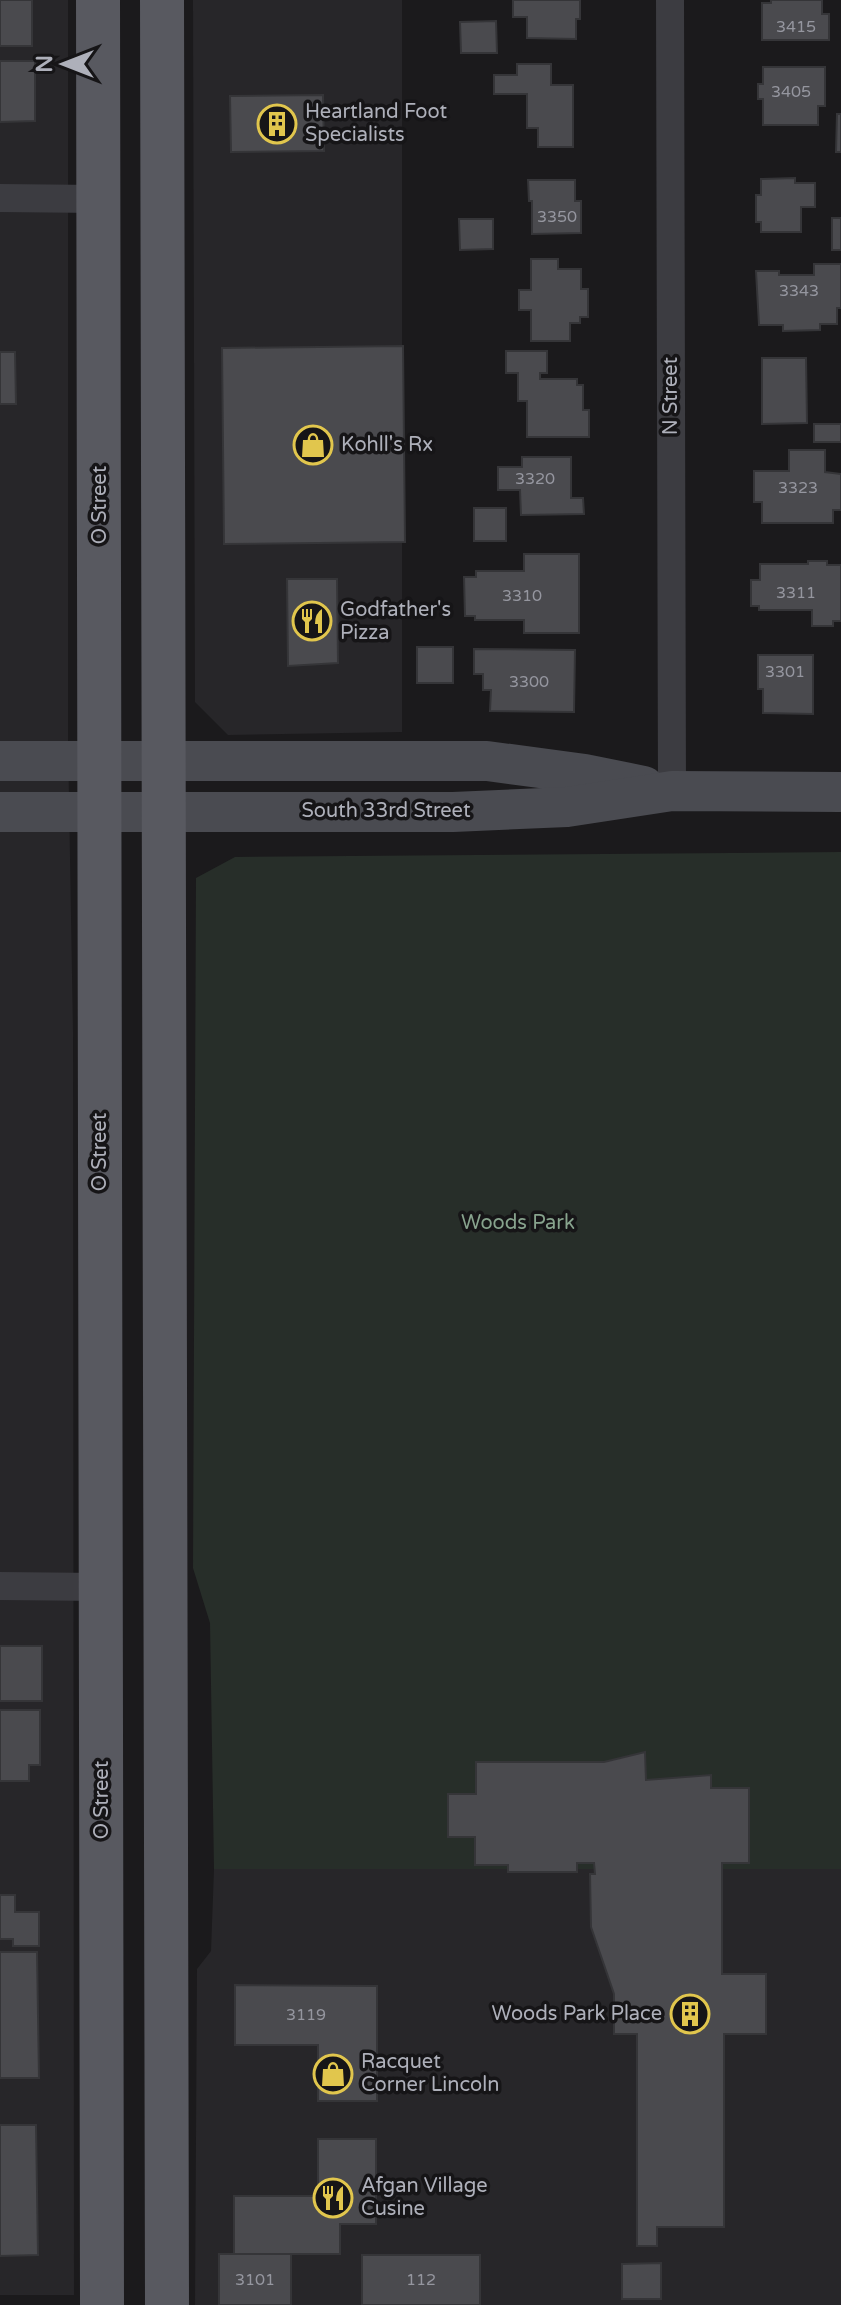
<svg xmlns="http://www.w3.org/2000/svg" width="841" height="2305" font-family="'Varela Round',sans-serif">
<style>
.built{fill:#272629}
.green{fill:#272e29}
.building{fill:#4a4a4e;stroke:#353538;stroke-width:2}
.lines{fill:none;stroke-linecap:round;stroke-linejoin:round}
.minor{stroke:#3c3c41;stroke-width:28}
.secondary{stroke:#4a4b51;stroke-width:40}
.primary{stroke:#585960;stroke-width:44}
.labels{text-anchor:middle;dominant-baseline:central;stroke-width:7;stroke-linejoin:round;paint-order:stroke}
.number-label{font-size:16px;fill:#95969f}
.poi-label{font-size:20px;fill:#aeb0ba;stroke:#161517;text-anchor:start}
.street-label{font-size:20px;fill:#aeb0ba;stroke:#161517}
.park-label{font-size:20px;fill:#87a38d;stroke:#161517}
</style>
<rect width="100%" height="100%" fill="#1b1a1c"/>
<g class="built">
<path d="M 0,0 L 68,0 L 68,740 L 73,1032 L 74,2295 L 0,2295 Z"/>
<path d="M 193,0 L 402,0 L 402,732 L 228,735 L 195,702 Z"/>
<path d="M 214,1869 L 841,1869 L 841,2305 L 195,2305 L 197,1969 L 211,1951 Z"/>
</g>
<path class="green" d="M 841,852 L 841,1869 L 214,1869 L 210,1623 L 193,1568 L 196,878 L 235,857 Z"/>
<g class="building">
<rect x="0" y="0" width="32" height="46"/>
<path d="M 513,0 L 580,0 L 580,19 L 576,19 L 576,39 L 527,38 L 527,17 L 513,17 Z"/>
<path d="M 771,0 L 822,0 L 822,14 L 829,14 L 829,40 L 762,40 L 762,3 L 771,3 Z"/>
<path d="M 496,21 L 497,53 L 461,53 L 460,22 Z"/>
<path d="M 0,61 L 35,61 L 35,121 L 0,122 Z"/>
<path d="M 517,64 L 551,64 L 551,85 L 573,85 L 573,147 L 538,147 L 538,128 L 527,128 L 527,94 L 494,94 L 494,75 L 517,75 Z"/>
<path d="M 763,67 L 825,67 L 825,106 L 818,106 L 818,125 L 763,125 L 763,99 L 758,99 L 758,84 L 763,84 Z"/>
<path d="M 323,95 L 324,151 L 231,152 L 230,96 Z"/>
<path d="M 837,114 L 841,114 L 841,152 L 836,152 Z"/>
<path d="M 795,178 L 795,183 L 815,183 L 815,207 L 801,207 L 801,232 L 761,232 L 761,222 L 756,222 L 756,195 L 761,195 L 761,179 Z"/>
<path d="M 528,180 L 575,180 L 575,201 L 581,201 L 581,233 L 532,234 L 532,201 L 529,201 Z"/>
<rect x="832" y="218" width="9" height="32"/>
<path d="M 459,219 L 493,219 L 493,249 L 460,250 Z"/>
<path d="M 531,259 L 558,259 L 558,269 L 581,269 L 581,289 L 588,289 L 588,317 L 580,317 L 580,323 L 570,323 L 570,341 L 531,341 L 531,310 L 519,310 L 519,290 L 531,290 Z"/>
<path d="M 814,264 L 841,264 L 841,308 L 837,308 L 837,324 L 820,324 L 820,330 L 783,331 L 783,325 L 759,325 L 756,271 L 779,271 L 779,275 L 814,275 Z"/>
<path d="M 403,346 L 405,542 L 224,544 L 222,348 Z"/>
<path d="M 506,351 L 547,351 L 547,373 L 540,373 L 540,379 L 577,379 L 577,385 L 583,385 L 583,410 L 589,410 L 589,437 L 527,437 L 527,401 L 518,401 L 518,373 L 506,373 Z"/>
<path d="M 0,352 L 15,352 L 16,404 L 0,404 Z"/>
<path d="M 762,358 L 806,358 L 807,423 L 762,424 Z"/>
<rect x="814" y="424" width="27" height="18"/>
<path d="M 789,450 L 825,450 L 825,472 L 841,474 L 841,510 L 833,510 L 833,523 L 762,523 L 762,502 L 754,502 L 754,471 L 789,471 Z"/>
<path d="M 522,457 L 571,457 L 571,498 L 583,498 L 584,514 L 521,515 L 520,490 L 498,490 L 498,467 L 522,467 Z"/>
<rect x="474" y="508" width="32" height="33"/>
<path d="M 524,554 L 579,554 L 579,633 L 524,633 L 524,620 L 475,620 L 475,616 L 465,616 L 464,577 L 476,577 L 476,571 L 524,571 Z"/>
<path d="M 808,561 L 827,561 L 827,565 L 841,565 L 841,621 L 833,621 L 833,626 L 812,626 L 812,610 L 759,610 L 759,606 L 751,606 L 751,580 L 760,580 L 760,564 L 808,564 Z"/>
<path d="M 287,579 L 337,579 L 338,663 L 288,666 Z"/>
<rect x="417" y="647" width="36" height="36"/>
<path d="M 474,649 L 575,650 L 574,712 L 490,711 L 491,690 L 483,690 L 483,674 L 474,674 Z"/>
<path d="M 758,655 L 813,655 L 813,714 L 763,713 L 763,689 L 758,689 Z"/>
<rect x="0" y="1646" width="42" height="55"/>
<path d="M 0,1710 L 40,1710 L 40,1765 L 29,1765 L 29,1781 L 0,1781 Z"/>
<path d="M 645,1752 L 646,1780 L 711,1775 L 711,1788 L 749,1788 L 749,1863 L 722,1863 L 722,1974 L 766,1974 L 766,2034 L 724,2034 L 724,2227 L 657,2227 L 657,2246 L 637,2246 L 637,2034 L 614,2034 L 614,1994 L 591,1927 L 590,1874 L 595,1874 L 594,1863 L 577,1863 L 577,1872 L 508,1872 L 508,1865 L 475,1865 L 475,1837 L 448,1837 L 448,1794 L 476,1794 L 476,1762 L 604,1762 Z"/>
<path d="M 0,1895 L 15,1895 L 15,1912 L 39,1912 L 39,1946 L 13,1946 L 13,1939 L 0,1939 Z"/>
<path d="M 0,1952 L 37,1952 L 39,2078 L 0,2078 Z"/>
<path d="M 235,1985 L 377,1986 L 377,2101 L 318,2101 L 318,2045 L 235,2045 Z"/>
<path d="M 0,2125 L 36,2125 L 38,2255 L 0,2256 Z"/>
<path d="M 318,2139 L 376,2139 L 376,2224 L 340,2224 L 340,2254 L 234,2254 L 234,2196 L 318,2196 Z"/>
<rect x="219" y="2254" width="72" height="51"/>
<rect x="362" y="2255" width="118" height="50"/>
<path d="M 661,2263 L 661,2299 L 622,2299 L 622,2264 Z"/>
</g>
<g class="lines">
<g class="minor">
<path d="M 670,0 L 672,791"/>
<path d="M 0,198 L 98,199"/>
<path d="M 0,1586 L 101,1587"/>
</g>
<g class="secondary">
<path d="M 0,761 L 487,761 L 585,774 L 644,786"/>
<path d="M 0,812 L 453,812 L 567,807 L 672,791 L 841,792"/>
</g>
<g class="primary">
<path d="M 98,0 L 102,2305"/>
<path d="M 162,0 L 167,2305"/>
</g>
</g>
<defs>
<symbol id="building-ring" viewBox="-11 -11 22 22"><circle r="9.5" fill="#161517" stroke="#e1c64d" stroke-width="1.5"/><path d="M-4-6H4V6H1V3H-1V6H-4ZM-2.5-4.3h1.7v1.8h-1.7ZM.8-4.3h1.7v1.8H.8ZM-2.5-1h1.7V.8h-1.7ZM.8-1h1.7V.8H.8Z" fill="#e1c64d"/></symbol>
<symbol id="shop-ring" viewBox="-11 -11 22 22"><circle r="9.5" fill="#161517" stroke="#e1c64d" stroke-width="1.5"/><path d="M-5-2.5h2.3a2.7 3.5 0 0 1 5.4 0H5L5.5 6h-11ZM-1.5-2.5h3a1.5 2.3 0 0 0-3 0Z" fill="#e1c64d"/></symbol>
<symbol id="restaurant-ring" viewBox="-11 -11 22 22"><circle r="9.5" fill="#161517" stroke="#e1c64d" stroke-width="1.5"/><path d="M-5-6h1v4h1v-4h1v4h1v-4h1v5L-1.5 .5V6h-2V.5L-5-1ZM5-6V6H3V1.5H1.5Q1.5-4 5-6Z" fill="#e1c64d"/></symbol>
</defs>
<g fill-rule="evenodd">
<use href="#building-ring" x="255" y="102" width="44" height="44"/>
<use href="#shop-ring" x="291" y="423" width="44" height="44"/>
<use href="#restaurant-ring" x="290" y="599" width="44" height="44"/>
<use href="#building-ring" x="668" y="1992" width="44" height="44"/>
<use href="#shop-ring" x="311" y="2052" width="44" height="44"/>
<use href="#restaurant-ring" x="311" y="2176" width="44" height="44"/>
</g>
<g class="labels">
<g class="number-label">
<text x="796" y="27">3415</text>
<text x="791" y="92">3405</text>
<text x="557" y="217">3350</text>
<text x="799" y="291">3343</text>
<text x="535" y="479">3320</text>
<text x="798" y="488">3323</text>
<text x="796" y="593">3311</text>
<text x="522" y="596">3310</text>
<text x="785" y="672">3301</text>
<text x="529" y="682">3300</text>
<text x="306" y="2015">3119</text>
<text x="255" y="2280">3101</text>
<text x="421" y="2280">112</text>
</g>
<g class="poi-label">
<text x="305" y="112">Heartland Foot<tspan x="305" dy="23">Specialists</tspan></text>
<text x="341" y="445">Kohll's Rx</text>
<text x="340" y="610">Godfather's<tspan x="340" dy="23">Pizza</tspan></text>
<text x="662" y="2014" text-anchor="end">Woods Park Place</text>
<text x="361" y="2062">Racquet<tspan x="361" dy="23">Corner Lincoln</tspan></text>
<text x="361" y="2186">Afgan Village<tspan x="361" dy="23">Cusine</tspan></text>
</g>
<g class="street-label">
<text transform="translate(671 396) rotate(-90)">N Street</text>
<text transform="translate(100 505) rotate(-90)">O Street</text>
<text x="386" y="811">South 33rd Street</text>
<text transform="translate(100 1152) rotate(-90)">O Street</text>
<text transform="translate(102 1800) rotate(-90)">O Street</text>
</g>
<g class="park-label">
<text x="518" y="1223">Woods Park</text>
</g>
</g>
<g transform="translate(64 64) rotate(270)" stroke="#161517" stroke-width="6" paint-order="stroke">
<path d="M0-6L14 30L0 20L-14 30Z" fill="#aeb0ba"/>
<text y="-12" font-size="22" font-weight="bold" text-anchor="middle" fill="#aeb0ba">N</text>
</g>
</svg>
